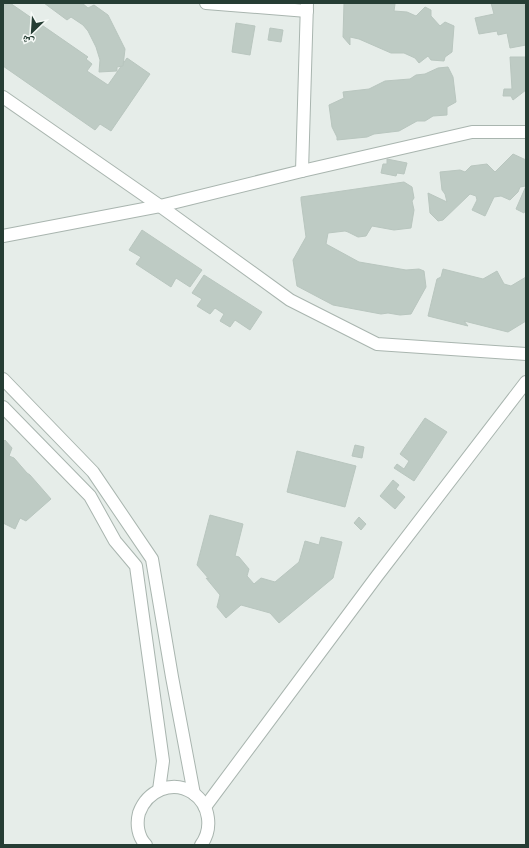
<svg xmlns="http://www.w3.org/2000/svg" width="529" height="848" font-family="'DM Sans','Noto Naskh Arabic',sans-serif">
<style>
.building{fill:#becbc4;stroke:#b9c6bf}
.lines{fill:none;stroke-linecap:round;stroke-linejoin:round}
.minor-casing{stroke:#a9b5af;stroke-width:14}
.minor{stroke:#fff;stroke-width:12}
</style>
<rect width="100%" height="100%" fill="#e6ede9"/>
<g class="building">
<path d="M 3,3 L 10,3 L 88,57 L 86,59 L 92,64 L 87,71 L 108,85 L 127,58 L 150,74 L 111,131 L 100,124 L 95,130 L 3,66 Z"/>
<path d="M 44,3 L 82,3 L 88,8 L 94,5 L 108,15 L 125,49 L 123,66 L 117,67 L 117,71 L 99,72 L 100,60 L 96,47 L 88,31 L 83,25 L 71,17 L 67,20 Z"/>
<path d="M 344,3 L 395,4 L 394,11 L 407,12 L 416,16 L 425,7 L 431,10 L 431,16 L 440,26 L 445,22 L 454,26 L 452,52 L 445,57 L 444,61 L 431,60 L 428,56 L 419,63 L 415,58 L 404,53 L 391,53 L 359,39 L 350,37 L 350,45 L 343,37 Z"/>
<path d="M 491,3 L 524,3 L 526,13 L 526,45 L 510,48 L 507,33 L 498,35 L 497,31 L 479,34 L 475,18 L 494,14 Z"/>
<path d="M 236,23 L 255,26 L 250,55 L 232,52 Z"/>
<path d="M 270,28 L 283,30 L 281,42 L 268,40 Z"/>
<path d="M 510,57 L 526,57 L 526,90 L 513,100 L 511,96 L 503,96 L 504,89 L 512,89 Z"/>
<path d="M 448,67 L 453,77 L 456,102 L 447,107 L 447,115 L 433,116 L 425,121 L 417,121 L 399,131 L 374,134 L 367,137 L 337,140 L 337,137 L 332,127 L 329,105 L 344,98 L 343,92 L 369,89 L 385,81 L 410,79 L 416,75 L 425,74 L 438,68 Z"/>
<path d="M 513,154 L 526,160 L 526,208 L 524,213 L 516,209 L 526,186 L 520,187 L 518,192 L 510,200 L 501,196 L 494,197 L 485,216 L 472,210 L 477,200 L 476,196 L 470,194 L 443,220 L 438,221 L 430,213 L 428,193 L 447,202 L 445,194 L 442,190 L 440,172 L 460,170 L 465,172 L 471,166 L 487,164 L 495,172 Z"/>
<path d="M 387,159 L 407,163 L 404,174 L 397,173 L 396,176 L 381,173 L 383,164 L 387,164 Z"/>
<path d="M 404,182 L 412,187 L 414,198 L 412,201 L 414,210 L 411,228 L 394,230 L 372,226 L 366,236 L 358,237 L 348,232 L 345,231 L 328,233 L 326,244 L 359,262 L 406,270 L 419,269 L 424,271 L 426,287 L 411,314 L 400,315 L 388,313 L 381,314 L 333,305 L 297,286 L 293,260 L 306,237 L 301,200 L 301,197 Z"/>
<path d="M 142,230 L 202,270 L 190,287 L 176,278 L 171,287 L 136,264 L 141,257 L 129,250 Z"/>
<path d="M 443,269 L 483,279 L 497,271 L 504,284 L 511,286 L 526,277 L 526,321 L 508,332 L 464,321 L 468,326 L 428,316 L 437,279 L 441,277 Z"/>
<path d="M 204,275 L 262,312 L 250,330 L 235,320 L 230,327 L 220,321 L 224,314 L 215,308 L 210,314 L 197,306 L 202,299 L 192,293 Z"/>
<path d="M 425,418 L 447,432 L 414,481 L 394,468 L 397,464 L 404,469 L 409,461 L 400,454 Z"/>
<path d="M 5,440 L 12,448 L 9,456 L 14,458 L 27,473 L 30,475 L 51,499 L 26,521 L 20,518 L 15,529 L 3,523 L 3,442 Z"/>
<path d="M 355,445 L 364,447 L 362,458 L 352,456 Z"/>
<path d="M 297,451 L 356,466 L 345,507 L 287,492 Z"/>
<path d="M 393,480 L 399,485 L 396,489 L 405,497 L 395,509 L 380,496 Z"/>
<path d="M 210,515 L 243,524 L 235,556 L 239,557 L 249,569 L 247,576 L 254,584 L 261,578 L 275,582 L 299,562 L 305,541 L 319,545 L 321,537 L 342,542 L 333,578 L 279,623 L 270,613 L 241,605 L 226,618 L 217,607 L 220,595 L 206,578 L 209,579 L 197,565 Z"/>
<path d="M 359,517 L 366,524 L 361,530 L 354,523 Z"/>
</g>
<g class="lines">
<defs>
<g id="minor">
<path d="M 206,3 L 307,11"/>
<path d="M 3,97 L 160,206 L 290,300 L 377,344 L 526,354"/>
<path d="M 302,171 L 307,3"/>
<path d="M 3,236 L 160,206 L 302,171 L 472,132 L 526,132"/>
<path d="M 3,379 L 93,472 L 152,559 L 172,677 L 194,794"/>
<path d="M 3,407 L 90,496 L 115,541 L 136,566 L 163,761 L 159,790"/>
<path d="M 205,807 L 377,576 L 526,382"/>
<path d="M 146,845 C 138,837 136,824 139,813 C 147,791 172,779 193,793 C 210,805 213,829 201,845"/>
</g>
</defs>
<use href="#minor" class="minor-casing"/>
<use href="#minor" class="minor"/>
</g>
<rect width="529" height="848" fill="none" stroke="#263d34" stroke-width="8"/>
<g transform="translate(32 32) rotate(205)" stroke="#f6faf7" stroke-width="3" paint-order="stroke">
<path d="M0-3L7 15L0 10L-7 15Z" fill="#263d34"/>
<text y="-6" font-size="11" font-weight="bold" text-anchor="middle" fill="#263d34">ش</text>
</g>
</svg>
